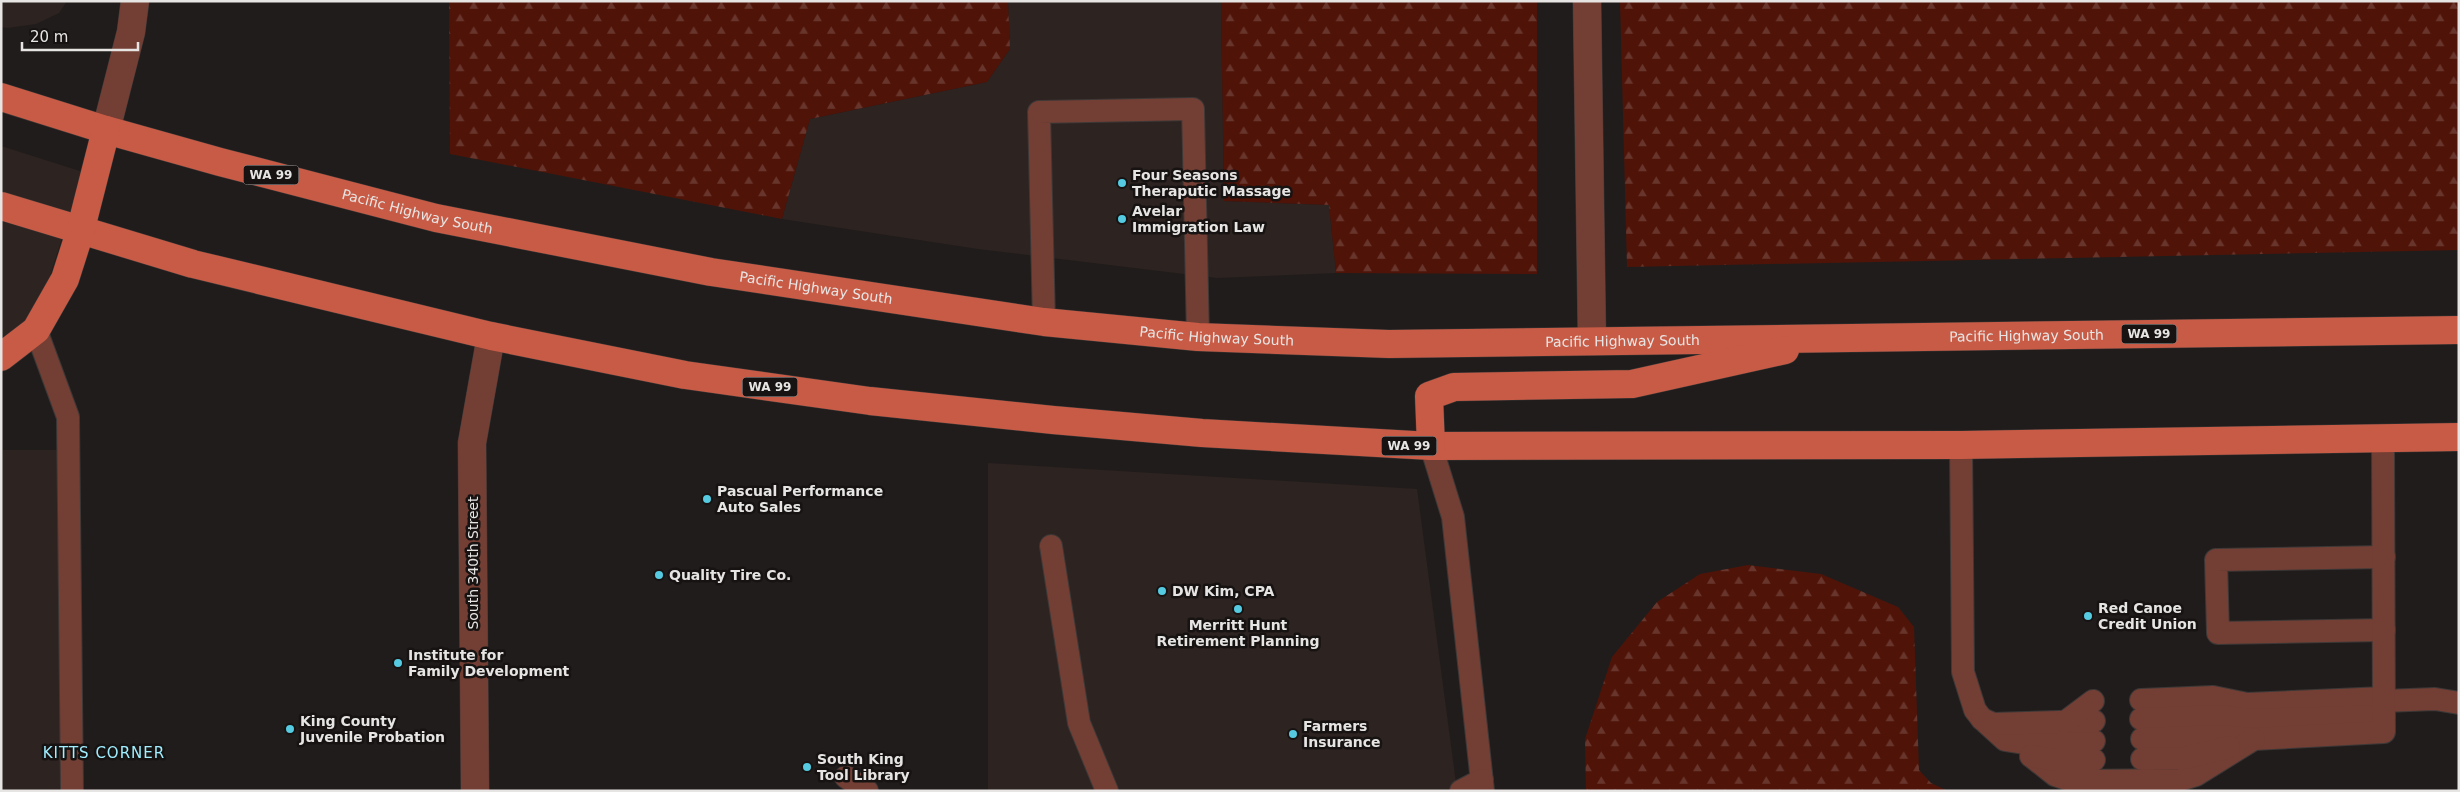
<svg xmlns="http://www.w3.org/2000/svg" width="2460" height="792" font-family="'DejaVu Sans',sans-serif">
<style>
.built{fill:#2d2321}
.forest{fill:url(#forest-firs)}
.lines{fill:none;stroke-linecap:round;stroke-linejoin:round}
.lane-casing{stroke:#3c3837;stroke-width:24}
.street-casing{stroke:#3c3837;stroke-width:29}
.primary-casing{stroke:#3c3837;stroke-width:29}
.lane{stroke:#733e34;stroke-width:22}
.street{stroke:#733e34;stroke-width:28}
.primary{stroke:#c85b46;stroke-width:28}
.poi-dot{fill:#55cae0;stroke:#161312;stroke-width:2}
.labels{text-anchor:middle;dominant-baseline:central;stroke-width:5;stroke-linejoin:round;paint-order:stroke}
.shield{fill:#161312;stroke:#a8a6a5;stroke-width:1}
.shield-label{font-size:12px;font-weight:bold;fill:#e7e5e4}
.poi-label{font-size:14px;font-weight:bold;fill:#e7e5e4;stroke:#161312;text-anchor:start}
.street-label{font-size:14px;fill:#e7e5e4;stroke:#161312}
.neighbourhood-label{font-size:15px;letter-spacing:1px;fill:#a0eeff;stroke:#161312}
</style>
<defs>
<pattern id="forest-firs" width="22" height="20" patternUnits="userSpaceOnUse" patternTransform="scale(1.25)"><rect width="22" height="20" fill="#4f1308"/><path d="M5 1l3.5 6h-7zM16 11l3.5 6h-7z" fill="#68352c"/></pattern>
</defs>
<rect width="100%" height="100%" fill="#201c1b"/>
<g class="built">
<path d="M 1,1 L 67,1 L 59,13 L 36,24 L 7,28 L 1,27 Z"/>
<path d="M 1008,1 L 1221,1 L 1224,201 L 1329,205 L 1336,273 L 1217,278 L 978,249 L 782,219 L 810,119 L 987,82 L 1010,49 Z"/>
<path d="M 1,146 L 83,172 L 43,298 L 1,357 Z"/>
<path d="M 1,450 L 73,450 L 81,791 L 1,791 Z"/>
<path d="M 988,463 L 1417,489 L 1457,791 L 988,791 Z"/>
</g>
<g class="forest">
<path d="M 449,1 L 1008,1 L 1010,49 L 987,82 L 810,119 L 782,219 L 450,154 Z"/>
<path d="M 1221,1 L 1537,1 L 1537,274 L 1336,273 L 1329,205 L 1224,201 Z"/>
<path d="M 1620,1 L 2459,1 L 2459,250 L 1627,267 Z"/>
<path d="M 1748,565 L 1821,574 L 1898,607 L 1914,627 L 1919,770 L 1931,783 L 1948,791 L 1586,791 L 1585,739 L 1612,657 L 1657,602 L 1700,574 Z"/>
</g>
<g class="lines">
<defs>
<g id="lane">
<path d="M 1044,322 L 1039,112 L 1193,109 L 1198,337"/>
<path d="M 36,330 L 68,417 L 72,791"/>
<path d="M 1961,445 L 1963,672 L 1975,710 L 1982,719 L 2005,740 L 2024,743 L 2094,741"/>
<path d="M 1431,446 L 1453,517 L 1483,791"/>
<path d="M 1051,546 L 1079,723 L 1107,791"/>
<path d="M 2384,630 L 2218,633 L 2216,560 L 2384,557"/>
<path d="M 2141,700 L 2213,697 L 2247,704 L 2384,698"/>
<path d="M 2384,701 L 2435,699 L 2459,703"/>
<path d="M 1982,719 L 1993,724 L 2094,721"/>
<path d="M 2141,719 L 2221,716 L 2250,720 L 2384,716"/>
<path d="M 2065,722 L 2093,701"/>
<path d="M 2142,739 L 2216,736 L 2254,739 L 2384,732 L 2383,438"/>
<path d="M 2031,756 L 2055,775 L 2073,781 L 2180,780 L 2196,775 L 2254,739"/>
<path d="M 2031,756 L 2056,760 L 2094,760"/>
<path d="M 2142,759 L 2185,758 L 2229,747"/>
<path d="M 846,777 L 867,791"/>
<path d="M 1461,791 L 1482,780"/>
</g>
<g id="street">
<path d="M 1587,1 L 1592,341"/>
<path d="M 106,130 L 131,32 L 135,1"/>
<path d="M 475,791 L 472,443 L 491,336"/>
</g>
<g id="primary">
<path id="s1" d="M 1,97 L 106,130 L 220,162 L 436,218 L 711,272 L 1044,322 L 1198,337 L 1389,344 L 2459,330"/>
<path d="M 1,206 L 193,264 L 491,336 L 685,375 L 870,401 L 1053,420 L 1202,433 L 1431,446 L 1961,445 L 2459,437"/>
<path d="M 1,357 L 36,330 L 65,279 L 80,232 L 106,130"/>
<path d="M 1431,446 L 1429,396 L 1454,387 L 1632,384 L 1785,350"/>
</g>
</defs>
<use href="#lane" class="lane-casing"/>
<use href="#street" class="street-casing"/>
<use href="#primary" class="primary-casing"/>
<use href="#lane" class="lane"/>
<use href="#street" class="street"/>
<use href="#primary" class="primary"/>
</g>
<g class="poi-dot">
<circle cx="1122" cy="183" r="5"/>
<circle cx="1122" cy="219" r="5"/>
<circle cx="707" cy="499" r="5"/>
<circle cx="659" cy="575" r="5"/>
<circle cx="1162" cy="591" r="5"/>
<circle cx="1238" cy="609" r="5"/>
<circle cx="2088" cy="616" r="5"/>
<circle cx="398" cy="663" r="5"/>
<circle cx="290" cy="729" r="5"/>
<circle cx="1293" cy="734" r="5"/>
<circle cx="807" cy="767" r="5"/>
</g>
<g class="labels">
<g class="shield">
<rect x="243.5" y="165.5" width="55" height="19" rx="4"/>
<rect x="2121.5" y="324.5" width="55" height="19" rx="4"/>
<rect x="742.5" y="377.5" width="55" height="19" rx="4"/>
<rect x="1381.5" y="436.5" width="55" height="19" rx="4"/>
</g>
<g class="shield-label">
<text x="271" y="175">WA 99</text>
<text x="2149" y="334">WA 99</text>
<text x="770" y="387">WA 99</text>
<text x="1409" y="446">WA 99</text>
</g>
<g class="poi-label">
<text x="1132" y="175">Four Seasons<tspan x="1132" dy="16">Theraputic Massage</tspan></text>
<text x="1132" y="211">Avelar<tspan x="1132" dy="16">Immigration Law</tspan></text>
<text x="717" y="491">Pascual Performance<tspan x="717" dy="16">Auto Sales</tspan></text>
<text x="669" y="575">Quality Tire Co.</text>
<text x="1172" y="591">DW Kim, CPA</text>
<text x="2098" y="608">Red Canoe<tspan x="2098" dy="16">Credit Union</tspan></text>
<text x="1238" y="625" text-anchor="middle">Merritt Hunt<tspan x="1238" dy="16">Retirement Planning</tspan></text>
<text x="408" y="655">Institute for<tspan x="408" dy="16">Family Development</tspan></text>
<text x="300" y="721">King County<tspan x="300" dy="16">Juvenile Probation</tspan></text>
<text x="1303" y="726">Farmers<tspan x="1303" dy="16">Insurance</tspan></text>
<text x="817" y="759">South King<tspan x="817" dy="16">Tool Library</tspan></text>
</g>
<g class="street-label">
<text stroke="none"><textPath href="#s1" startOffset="432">Pacific Highway South</textPath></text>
<text stroke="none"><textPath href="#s1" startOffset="838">Pacific Highway South</textPath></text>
<text stroke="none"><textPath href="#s1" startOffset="1242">Pacific Highway South</textPath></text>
<text stroke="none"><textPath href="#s1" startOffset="2052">Pacific Highway South</textPath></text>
<text stroke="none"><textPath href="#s1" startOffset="1648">Pacific Highway South</textPath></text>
<text transform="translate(473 563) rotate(-90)">South 340th Street</text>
</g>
<g class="neighbourhood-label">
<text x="104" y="753">KITTS CORNER</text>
</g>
</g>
<rect width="2460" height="792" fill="none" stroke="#e7e5e4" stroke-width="5"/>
<path d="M22 42v8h116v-8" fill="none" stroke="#e7e5e4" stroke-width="2.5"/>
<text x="30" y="42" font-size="15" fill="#e7e5e4" stroke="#161312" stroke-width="4" paint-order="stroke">20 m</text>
</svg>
